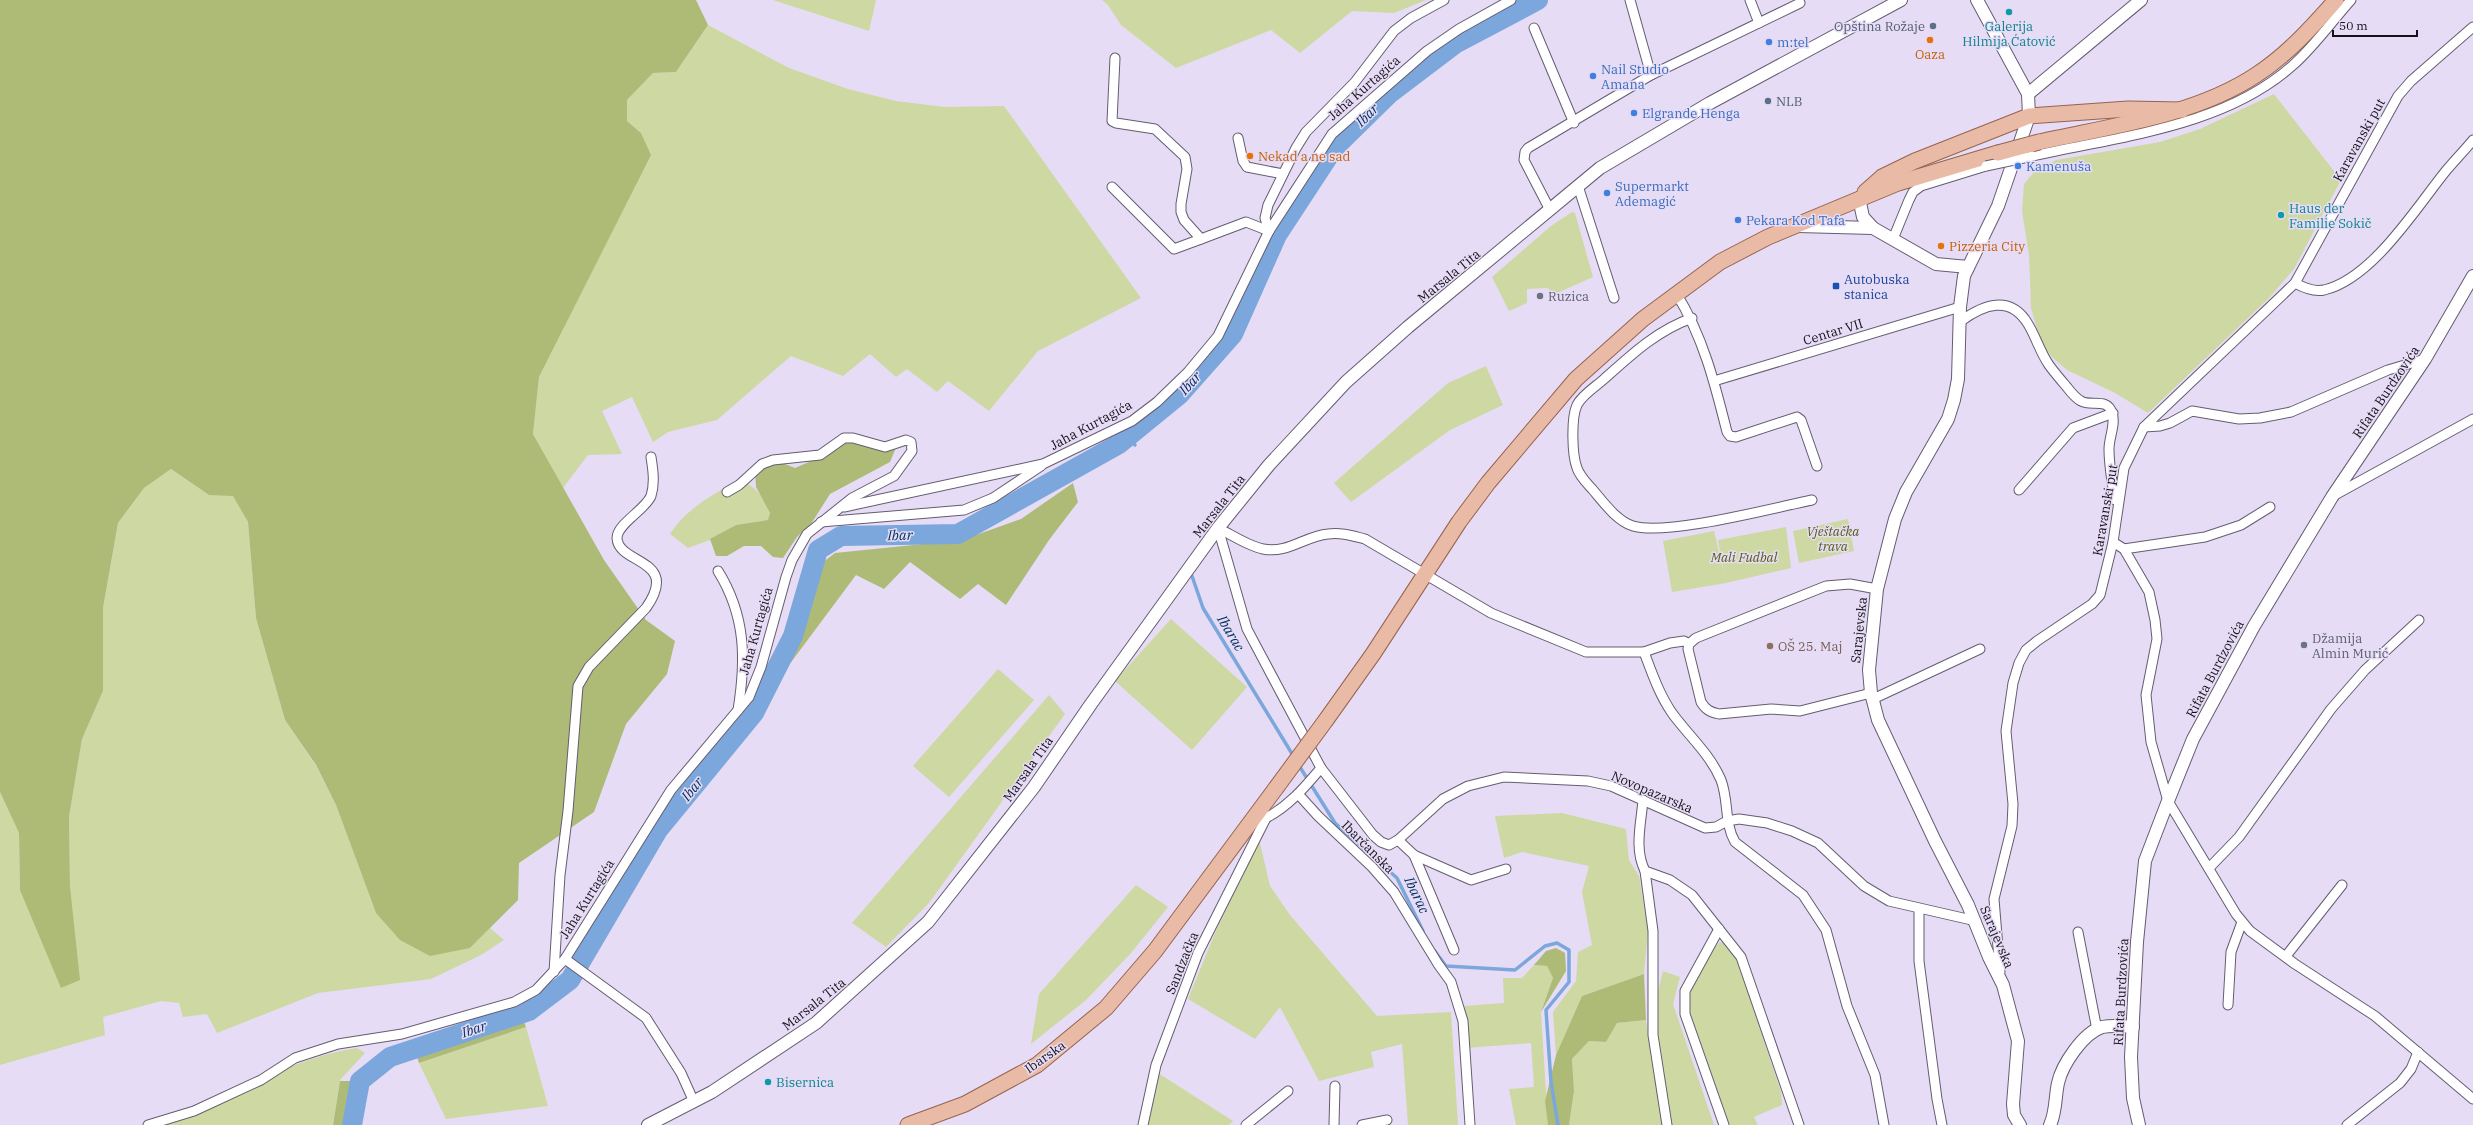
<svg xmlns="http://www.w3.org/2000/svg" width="2473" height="1125" font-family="'IBM Plex Serif',serif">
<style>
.green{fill:#ced8a3}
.forest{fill:#aebb77}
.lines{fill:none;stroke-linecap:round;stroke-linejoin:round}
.stream{stroke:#7ba7dc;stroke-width:3.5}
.river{stroke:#7ba7dc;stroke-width:20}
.minor-casing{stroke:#655c71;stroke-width:11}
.tertiary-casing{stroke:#655c71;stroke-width:14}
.primary-casing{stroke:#95634f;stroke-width:17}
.minor{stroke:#fff;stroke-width:9}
.tertiary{stroke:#fff;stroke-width:12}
.primary{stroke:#e9bba6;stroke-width:15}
.minor-bridge-casing{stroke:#655c71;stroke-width:11;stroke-linecap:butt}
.primary-bridge-casing{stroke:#95634f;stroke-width:17;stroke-linecap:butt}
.minor-bridge{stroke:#fff;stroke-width:9}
.primary-bridge{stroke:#e9bba6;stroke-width:15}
.culture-dot{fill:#0f9aa8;stroke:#e7dcf5;stroke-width:1.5}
.service-dot{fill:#5c6f8a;stroke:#e7dcf5;stroke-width:1.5}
.food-dot{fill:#e8710a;stroke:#e7dcf5;stroke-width:1.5}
.shop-dot{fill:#3f7fe0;stroke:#e7dcf5;stroke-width:1.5}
.transit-dot{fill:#1a4fb4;stroke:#e7dcf5;stroke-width:1.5}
.worship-dot{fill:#6b7280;stroke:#e7dcf5;stroke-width:1.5}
.education-dot{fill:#8d6e63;stroke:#e7dcf5;stroke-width:1.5}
.labels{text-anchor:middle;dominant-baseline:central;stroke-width:3;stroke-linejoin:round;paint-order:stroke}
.service-label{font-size:13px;fill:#4e5e75;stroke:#e7dcf5;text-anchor:end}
.culture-label{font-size:13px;fill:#0d838f;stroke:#e7dcf5;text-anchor:start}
.shop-label{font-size:13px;fill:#366cbe;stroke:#e7dcf5;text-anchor:start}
.food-label{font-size:13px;fill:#c56008;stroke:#e7dcf5;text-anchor:start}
.street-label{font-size:13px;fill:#15121a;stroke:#e7dcf5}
.transit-label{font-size:13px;fill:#164399;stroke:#e7dcf5;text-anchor:start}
.worship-label{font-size:13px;fill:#5b616d;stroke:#e7dcf5;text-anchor:start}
.park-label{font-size:13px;font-style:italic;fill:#545e12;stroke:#e7dcf5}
.education-label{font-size:13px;fill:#785e54;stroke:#e7dcf5;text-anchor:start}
.water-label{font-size:14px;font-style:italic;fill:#053464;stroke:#e7dcf5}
</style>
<rect width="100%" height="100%" fill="#e7dcf5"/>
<g class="green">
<path d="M 773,0 L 876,0 L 869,31 Z"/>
<path d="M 1102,0 L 1426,0 L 1394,13 L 1352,11 L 1300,53 L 1271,30 L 1176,68 L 1121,25 L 1108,5 Z"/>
<path d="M 708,25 L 789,68 L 848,89 L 896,101 L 945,107 L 1004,106 L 1141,298 L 1038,351 L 989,411 L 948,381 L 937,392 L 907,369 L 896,377 L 870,354 L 843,376 L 791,356 L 717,420 L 668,432 L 653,442 L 632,397 L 602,411 L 622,454 L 588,455 L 563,488 L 533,434 L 539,377 L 650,155 L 641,133 L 627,121 L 627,100 L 653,73 L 676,72 Z"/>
<path d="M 2274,94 L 2341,180 L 2294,269 L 2269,298 L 2148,413 L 2115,393 L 2067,370 L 2052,357 L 2041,343 L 2031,308 L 2029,255 L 2022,211 L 2024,184 L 2034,172 L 2056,160 L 2160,142 L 2200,129 Z"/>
<path d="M 1572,212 L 1575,213 L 1593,277 L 1553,295 L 1548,288 L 1527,289 L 1527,303 L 1509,311 L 1492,277 L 1551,226 Z"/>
<path d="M 1486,366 L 1503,405 L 1450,430 L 1351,502 L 1334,483 L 1448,383 Z"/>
<path d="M 171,469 L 209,495 L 233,495 L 248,522 L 256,618 L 285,720 L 316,766 L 336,805 L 376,913 L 470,948 L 490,928 L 504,940 L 481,955 L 431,979 L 318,993 L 217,1033 L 207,1014 L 183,1017 L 179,1003 L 161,1001 L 103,1017 L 105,1035 L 0,1065 L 0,792 L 19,833 L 20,890 L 70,887 L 69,817 L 82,739 L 103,691 L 103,608 L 118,523 L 144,488 Z"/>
<path d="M 740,479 C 758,489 762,495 770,514 L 768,521 L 736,525 L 710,540 L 688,548 L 670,534 C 686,508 715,494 740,479 Z"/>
<path d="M 1848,519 L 1854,551 L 1799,563 L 1793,531 Z"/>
<path d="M 1786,527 L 1791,568 L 1726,583 L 1672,592 L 1663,541 L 1714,531 L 1724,573 L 1718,540 Z"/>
<path d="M 1171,619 L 1247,687 L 1192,750 L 1115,681 Z"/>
<path d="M 998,669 L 1034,700 L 949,797 L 913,766 Z"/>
<path d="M 1049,695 L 1065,714 L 929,903 L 886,947 L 852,923 Z"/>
<path d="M 1562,813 L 1626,829 L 1629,860 L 1639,876 L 1648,931 L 1644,974 L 1582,996 L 1556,1055 L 1553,1012 L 1576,981 L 1578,952 L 1592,945 L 1582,892 L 1589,866 L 1522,852 L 1504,858 L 1495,816 Z"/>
<path d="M 1259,839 L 1270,886 L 1290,915 L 1377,1016 L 1451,1012 L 1458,1125 L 1408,1125 L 1402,1044 L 1371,1052 L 1374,1067 L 1319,1081 L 1280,1007 L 1255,1039 L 1188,999 L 1215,933 Z"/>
<path d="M 1136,885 L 1168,907 L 1131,953 L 1086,1000 L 1031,1044 L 1039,994 Z"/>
<path d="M 1720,942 L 1728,943 L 1736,955 L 1781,1092 L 1782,1105 L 1754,1117 L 1758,1125 L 1728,1125 L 1688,1006 C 1688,982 1704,959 1720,942 Z"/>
<path d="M 1534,965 L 1547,966 L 1553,978 L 1541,1012 L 1548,1125 L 1516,1125 L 1509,1089 L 1534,1087 L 1531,1043 L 1465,1048 L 1463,1006 L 1504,1003 L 1503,978 L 1522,978 Z"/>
<path d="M 1663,971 L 1680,977 L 1673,1004 L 1714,1125 L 1669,1125 L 1653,1013 Z"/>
<path d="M 1646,1020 L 1662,1125 L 1569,1125 L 1574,1091 L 1572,1059 L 1589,1041 L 1606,1042 L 1617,1023 Z"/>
<path d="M 526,1027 L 548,1106 L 446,1119 L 419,1063 Z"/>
<path d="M 357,1048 L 365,1053 L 340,1080 L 333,1125 L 153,1125 C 222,1103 285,1059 357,1048 Z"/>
<path d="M 1158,1073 L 1233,1121 L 1229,1125 L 1145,1125 Z"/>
</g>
<g class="forest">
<path d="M 0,0 L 696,0 L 708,25 L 676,72 L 653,73 L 627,100 L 627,121 L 641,133 L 651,155 L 539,377 L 533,434 L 604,560 L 646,620 L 675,641 L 667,674 L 626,724 L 594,812 L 519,863 L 518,900 L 470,948 L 430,956 L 400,940 L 376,913 L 336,805 L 316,765 L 285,720 L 256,618 L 248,522 L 233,496 L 209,495 L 171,469 L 144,488 L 118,523 L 103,608 L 103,691 L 82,739 L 69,817 L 70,887 L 80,980 L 61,988 L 20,890 L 19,833 L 0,792 Z"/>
<path d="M 845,440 L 881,450 L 898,443 L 890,462 L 830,494 L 811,524 L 797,537 L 783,558 L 773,557 L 761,546 L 744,546 L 727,556 L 716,556 L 710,539 L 736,525 L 768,520 L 770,513 L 756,487 L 755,470 L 780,462 L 795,468 L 811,461 L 824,448 Z"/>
<path d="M 1073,483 L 1078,502 L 1049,540 L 1006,605 L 978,584 L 960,599 L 910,562 L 884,589 L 856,575 L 786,669 L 822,563 L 835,553 L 962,540 L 1021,519 Z"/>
<path d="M 1556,948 L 1565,953 L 1566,971 L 1541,1012 L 1553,978 L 1547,966 L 1534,965 L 1546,951 Z"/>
<path d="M 1644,974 L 1646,1020 L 1617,1023 L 1606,1042 L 1589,1041 L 1572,1059 L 1574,1091 L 1569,1125 L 1548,1125 L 1545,1101 L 1556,1055 L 1582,996 Z"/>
<path d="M 523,1019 L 526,1027 L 419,1063 L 416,1054 Z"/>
<path d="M 340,1081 L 356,1081 L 346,1125 L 333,1125 Z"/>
</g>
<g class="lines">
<g class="stream">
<path d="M 1128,437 L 1135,445"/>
<path d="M 1192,576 L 1203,608 L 1294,757"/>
<path d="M 1298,764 L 1335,823 L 1397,878 L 1423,931"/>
<path d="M 1434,950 L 1446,966 L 1515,970 L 1545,946 L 1557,943 L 1569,950 L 1569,982 L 1546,1010 L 1551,1082 L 1558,1125"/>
</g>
<path class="river" d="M 352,1125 L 360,1081 L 390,1057 L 529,1011 L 570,980 L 658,830 L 754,713 L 793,636 L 818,550 L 841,536 L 958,534 L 1119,444 L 1179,395 L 1233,334 L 1277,235 L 1334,148 L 1389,94 L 1455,44 L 1538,0"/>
<defs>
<g id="minor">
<path d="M 1630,0 L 1651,75"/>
<path d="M 1750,0 L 1759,23"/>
<path d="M 1534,28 L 1574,123"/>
<path d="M 1115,58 L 1112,121 L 1116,123 L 1155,129 L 1185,157 L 1187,169 L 1181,204 L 1181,212 L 1184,220 L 1201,239 L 1246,222 L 1269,231"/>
<path d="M 1238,138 L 1243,161 L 1247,167 L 1283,174"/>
<path d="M 2033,156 C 2120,136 2223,127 2292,66 C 2314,47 2332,21 2351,0"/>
<path d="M 1578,186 L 1614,298"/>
<path d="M 1112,187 L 1174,249 L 1201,239"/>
<path d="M 1550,210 L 1524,160 L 1525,152 L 1528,148 L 1651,75 L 1800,3"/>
<path d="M 1269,231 L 1265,218 L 1268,205 L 1296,148 L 1306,132 L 1355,82 L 1394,31 L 1411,18 L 1444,0"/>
<path d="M 1893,239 L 1909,200 L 1913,192 L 1921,186 L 1986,166"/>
<path d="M 2295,283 C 2304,288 2314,292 2324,290 C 2372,279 2416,208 2445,172 C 2454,161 2464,151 2473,140"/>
<path d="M 1676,293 C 1703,336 1715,384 1727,432 L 1730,436 L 1736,437 L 1797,417 L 1801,420 L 1817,466"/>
<path d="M 1692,318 C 1656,331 1631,355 1603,380 C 1595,387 1582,395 1577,405 C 1571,418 1572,455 1577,468 C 1580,477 1587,483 1593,490 C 1604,503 1617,521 1633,526 C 1667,536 1773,508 1812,500"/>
<path d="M 1961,321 C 1983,305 2010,294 2028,324 C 2036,337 2040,352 2049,365 C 2054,372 2060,379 2066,386 C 2070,391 2075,398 2081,401 C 2091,407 2107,397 2112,413 C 2116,424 2109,437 2109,449 C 2109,466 2112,483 2115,500"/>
<path d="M 1714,381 L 1960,307"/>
<path d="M 2144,427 L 2160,426 L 2170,423 L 2192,411 L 2239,419 L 2260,418 L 2291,412 L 2388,370 L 2425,359"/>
<path d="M 2019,490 L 2073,428 L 2113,413"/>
<path d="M 2333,496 L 2473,419"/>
<path d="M 844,507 L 1043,464 L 1132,421 L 1157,402 L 1188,372 L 1218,336 L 1269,231 L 1332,134 L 1427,51 L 1459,29 L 1511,0"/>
<path d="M 821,522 L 964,510 L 993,498 L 1041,466"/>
<path d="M 1218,528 C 1232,535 1248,546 1263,549 C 1288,554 1305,536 1328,534 C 1341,532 1353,536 1365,539 L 1491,613 L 1586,652 L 1644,652 L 1670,643 L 1684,641 L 1689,644"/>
<path d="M 1218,528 L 1247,629 L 1321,768 C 1304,788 1289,806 1266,818 L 1258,812"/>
<path d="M 2113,542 L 2124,549 L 2149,592 L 2155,620 L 2157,639 L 2146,695 L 2151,742 L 2168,801 L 2236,914 L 2250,931 L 2295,964 L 2375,1016 L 2473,1099"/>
<path d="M 2124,549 L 2205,537 L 2241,525 L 2270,507"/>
<path d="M 718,571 C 746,616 746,660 738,710"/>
<path d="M 1644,652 C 1652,673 1659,694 1672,713 C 1688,735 1710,754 1721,780 C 1729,801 1724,823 1735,842 L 1803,895 L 1826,930 L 1847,1006 L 1875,1075 L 1884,1125"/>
<path d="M 1871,693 L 1800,711 L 1771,709 L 1719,714 C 1710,712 1706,710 1701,702 L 1688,649 L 1689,644 L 1696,638 L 1826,586 L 1850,584 L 1877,589"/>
<path d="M 1873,699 L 1980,649"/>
<path d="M 1321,768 L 1373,835 L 1381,842 L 1389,845 L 1398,840 L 1443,799 L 1468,786 L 1504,777 L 1588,781 L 1611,786 L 1705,828 L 1716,827 L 1727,821 L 1739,819 L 1767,823 L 1792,831 L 1818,843 L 1864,886 L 1889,901 L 1976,921"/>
<path d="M 1299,795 L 1318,816 L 1372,867 L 1394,892 L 1438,964 L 1451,982 L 1463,1021 L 1470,1125"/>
<path d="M 1643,800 C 1641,824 1634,849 1645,871 L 1670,880 L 1692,895 L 1741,957 L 1799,1125"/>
<path d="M 1398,840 L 1414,855 L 1471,880 L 1506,869"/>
<path d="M 1414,855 L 1454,950"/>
<path d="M 2209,868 L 2239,837 L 2331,709 L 2365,670 L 2419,620"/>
<path d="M 1645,871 L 1653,931 L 1653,1035 L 1667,1125"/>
<path d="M 1919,909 L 1919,961 L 1937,1099 L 1942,1125"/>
<path d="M 1719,929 L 1685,991 L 1685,1014 L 1724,1125"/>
<path d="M 2078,932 L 2097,1030"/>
<path d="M 2286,956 L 2342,885"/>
<path d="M 565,959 L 646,1018 L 681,1073 L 694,1102"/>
<path d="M 554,972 L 560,875 L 568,811 L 578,686 L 589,667 L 646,608 C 681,558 618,565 617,538 C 617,524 645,510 651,496 C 655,483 653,470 651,457"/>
<path d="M 2000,972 L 1994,899 L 2012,826 L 2013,804 L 2006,731 L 2013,683 L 2019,663 L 2026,650 L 2037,641 L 2092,604 L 2100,595 L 2113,542 L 2124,468 L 2144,427 L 2295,283 L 2398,96 L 2411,81 L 2473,27"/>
<path d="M 2228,1005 L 2231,952 L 2242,922"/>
<path d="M 148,1125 L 194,1111 L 261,1080 L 295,1058 L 338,1044 L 402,1034 L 514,1002 L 536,990 L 565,959 L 671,790 L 749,697 L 761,667 L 786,577 L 792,560 L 807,534 L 852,498 L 894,476 L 912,451 L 911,442 L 906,440 L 885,447 L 853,438 L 844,438 L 820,455 L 773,460 L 762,464 L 739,485 L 727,492"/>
<path d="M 1143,1125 L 1156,1065 L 1198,953 L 1266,818"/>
<path d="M 1246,1125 L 1288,1091"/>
<path d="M 1334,1125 L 1335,1086"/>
<path d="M 1362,1125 L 1387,1120"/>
<path d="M 2347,1125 L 2400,1083 L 2411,1069 L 2418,1052"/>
</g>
<g id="tertiary">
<path d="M 1977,0 L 2028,94 L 2029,116 L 1998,206 L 1964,276 L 1960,307 L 1958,379 L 1954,400 L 1948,419 L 1906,492 L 1895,519 L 1877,589 L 1869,670 L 1871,693 L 1878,720 L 1935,841 L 1968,905 L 1989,957 L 2003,985 L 2018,1041 L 2013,1104 L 2014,1115 L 2020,1125"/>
<path d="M 2028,94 L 2141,0"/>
<path d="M 1859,198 L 1863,217 L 1873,228 L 1936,264 L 1968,267"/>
<path d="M 1798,226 L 1873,228"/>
<path d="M 648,1125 L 712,1092 L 816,1023 L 928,922 L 1034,787 L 1091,704 L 1218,528 L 1269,465 L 1346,382 L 1408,327 L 1600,168 L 1710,103 L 1901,0"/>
<path d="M 2050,1125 C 2056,1113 2055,1097 2058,1083 C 2062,1065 2083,1033 2102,1027 C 2112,1025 2123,1026 2133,1027"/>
<path d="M 2139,1125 L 2133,1098 L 2131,1057 L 2137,942 L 2145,861 L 2168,801 L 2193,739 L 2254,626 L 2332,497 L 2425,359 L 2473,276"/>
</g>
<g id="primary">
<path d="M 2039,142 C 2111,126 2194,116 2256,75 C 2287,55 2312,27 2336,0"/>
<path d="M 1865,192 L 1882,177 L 1915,161 L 2029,116 L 2128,109 L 2182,110"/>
<path d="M 1326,720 L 1373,654 L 1459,522 L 1488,483 L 1576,379 L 1643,319 L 1720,262 L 1768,237 L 1898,183 L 1998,153"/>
<path d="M 908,1125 L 965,1104 L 1037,1065 L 1106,1008 L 1155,951 L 1276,788"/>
</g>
</defs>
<use href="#minor" class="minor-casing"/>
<use href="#tertiary" class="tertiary-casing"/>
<use href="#primary" class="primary-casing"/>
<use href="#minor" class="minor"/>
<use href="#tertiary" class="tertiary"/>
<use href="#primary" class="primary"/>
<defs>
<path id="minor-bridge" d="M 1986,166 L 2033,156"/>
<g id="primary-bridge">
<path d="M 1998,153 L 2039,142"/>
<path d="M 1276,788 L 1326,720"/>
</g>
</defs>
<use href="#minor-bridge" class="minor-bridge-casing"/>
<use href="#primary-bridge" class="primary-bridge-casing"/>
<use href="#minor-bridge" class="minor-bridge"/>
<use href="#primary-bridge" class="primary-bridge"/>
</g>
<g class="culture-dot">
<circle cx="2009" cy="12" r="4"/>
<circle cx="2281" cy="215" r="4"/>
<circle cx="768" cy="1082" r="4"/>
</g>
<g class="service-dot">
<circle cx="1933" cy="26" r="4"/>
<circle cx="1768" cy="101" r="4"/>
</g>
<g class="food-dot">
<circle cx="1930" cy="40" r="4"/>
<circle cx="1250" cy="156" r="4"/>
<circle cx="1941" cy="246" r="4"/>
</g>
<g class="shop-dot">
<circle cx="1769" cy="42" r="4"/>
<circle cx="1593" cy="76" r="4"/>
<circle cx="1634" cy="113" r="4"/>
<circle cx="2018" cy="166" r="4"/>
<circle cx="1607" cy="193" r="4"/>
<circle cx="1738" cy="220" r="4"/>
</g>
<rect class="transit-dot" x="1832" y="282" width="8" height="8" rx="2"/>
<g class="worship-dot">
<circle cx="1540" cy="296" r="4"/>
<circle cx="2304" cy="645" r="4"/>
</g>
<circle class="education-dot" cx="1770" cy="646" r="4"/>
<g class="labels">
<g class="service-label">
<text x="1925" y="26">Opština Rožaje</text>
<text x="1776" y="101" text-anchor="start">NLB</text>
</g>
<g class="culture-label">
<text x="2009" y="26" text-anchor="middle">Galerija<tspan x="2009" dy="15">Hilmija Ćatović</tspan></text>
<text x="2289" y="208">Haus der<tspan x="2289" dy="15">Familie Sokič</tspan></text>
<text x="776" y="1082">Bisernica</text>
</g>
<g class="shop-label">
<text x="1777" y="42">m:tel</text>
<text x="1601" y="69">Nail Studio<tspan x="1601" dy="15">Amana</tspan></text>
<text x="1642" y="113">Elgrande Henga</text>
<text x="2026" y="166">Kamenuša</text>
<text x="1615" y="186">Supermarkt<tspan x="1615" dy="15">Ademagić</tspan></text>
<text x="1746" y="220">Pekara Kod Tafa</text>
</g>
<g class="food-label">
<text x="1930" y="54" text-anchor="middle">Oaza</text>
<text x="1258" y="156">Nekad a ne sad</text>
<text x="1949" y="246">Pizzeria City</text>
</g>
<g class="street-label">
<text transform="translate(1364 88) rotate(-41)">Jaha Kurtagića</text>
<text transform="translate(2359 140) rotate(-61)">Karavanski put</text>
<text transform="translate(1449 276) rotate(-39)">Marsala Tita</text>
<text transform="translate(1833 332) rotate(-17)">Centar VII</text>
<text transform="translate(2386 392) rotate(-56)">Rifata Burdzovića</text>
<text transform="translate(1091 425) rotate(-28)">Jaha Kurtagića</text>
<text transform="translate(1219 506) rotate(-52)">Marsala Tita</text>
<text transform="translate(2105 510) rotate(-80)">Karavanski put</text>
<text transform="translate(1859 630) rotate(-84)">Sarajevska</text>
<text transform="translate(756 631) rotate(-74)">Jaha Kurtagića</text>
<text transform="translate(2215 669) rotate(-62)">Rifata Burdzovića</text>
<text transform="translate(1028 769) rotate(-55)">Marsala Tita</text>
<text transform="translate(1652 792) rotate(23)">Novopazarska</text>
<text transform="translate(1368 847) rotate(45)">Ibarčanska</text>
<text transform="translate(587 899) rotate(-58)">Jaha Kurtagića</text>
<text transform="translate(1997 937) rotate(67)">Sarajevska</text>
<text transform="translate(1182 963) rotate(-68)">Sandzačka</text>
<text transform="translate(2121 992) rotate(-87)">Rifata Burdzovića</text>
<text transform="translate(814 1004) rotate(-38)">Marsala Tita</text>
<text transform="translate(1045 1057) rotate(-35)">Ibarska</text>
</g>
<g class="transit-label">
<text x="1844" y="279">Autobuska<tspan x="1844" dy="15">stanica</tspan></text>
</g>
<g class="worship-label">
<text x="1548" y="296">Ruzica</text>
<text x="2312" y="638">Džamija<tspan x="2312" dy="15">Almin Murić</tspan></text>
</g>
<g class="park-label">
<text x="1833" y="531">Vještačka<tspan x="1833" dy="15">trava</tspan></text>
<text x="1744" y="557">Mali Fudbal</text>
</g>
<g class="education-label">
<text x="1778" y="646">OŠ 25. Maj</text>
</g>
<g class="water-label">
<text transform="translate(1367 115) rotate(-45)">Ibar</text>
<text transform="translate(1190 383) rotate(-48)">Ibar</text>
<text transform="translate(900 535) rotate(-1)">Ibar</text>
<text transform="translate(1231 633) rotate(59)">Ibarac</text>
<text transform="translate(692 789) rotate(-51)">Ibar</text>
<text transform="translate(1417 895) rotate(64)">Ibarac</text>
<text transform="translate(474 1029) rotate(-18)">Ibar</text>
</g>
</g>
<path d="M2333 30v6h84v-6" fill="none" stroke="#15121a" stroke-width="2"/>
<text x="2339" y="30" font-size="12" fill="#15121a" stroke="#e7dcf5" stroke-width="3" paint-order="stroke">50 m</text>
</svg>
